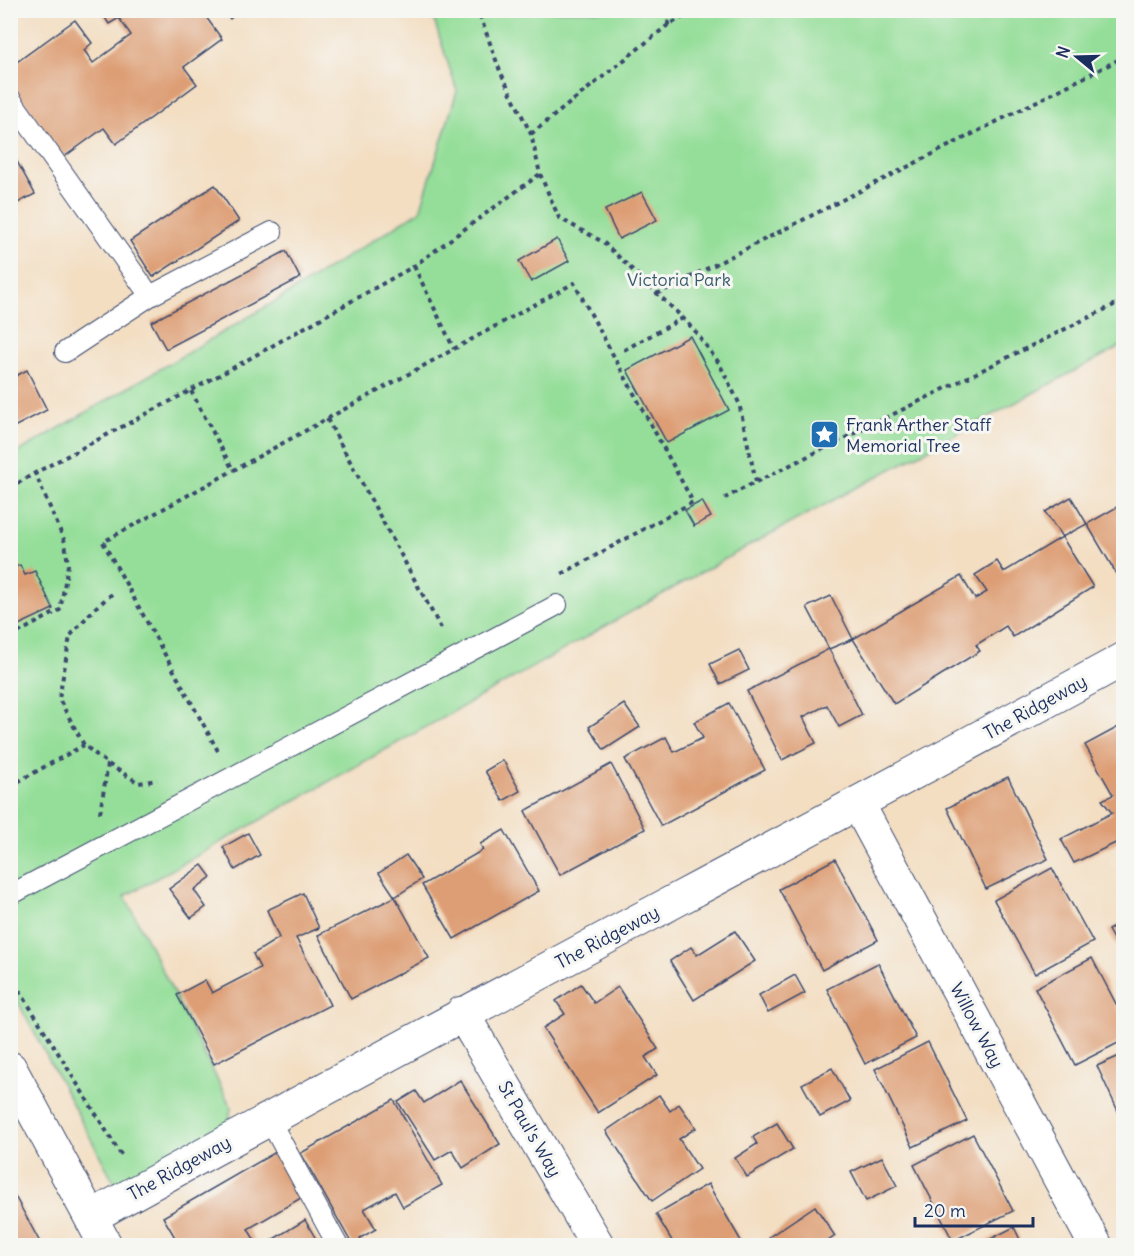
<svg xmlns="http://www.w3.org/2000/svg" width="1134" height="1256" font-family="Delius,sans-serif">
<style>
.green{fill:#94de99;stroke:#58867c;stroke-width:1.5}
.building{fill:#dd9e74}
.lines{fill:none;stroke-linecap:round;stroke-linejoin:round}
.service-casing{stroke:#3b496d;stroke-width:22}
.minor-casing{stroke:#3b496d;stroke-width:35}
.primary-casing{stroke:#3b496d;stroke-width:35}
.path{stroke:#3b496d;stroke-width:4;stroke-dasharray:4.5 4.5;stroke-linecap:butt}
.service{stroke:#fff;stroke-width:20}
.minor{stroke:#fff;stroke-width:33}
.primary{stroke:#fff;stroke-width:33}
.labels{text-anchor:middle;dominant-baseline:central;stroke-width:6;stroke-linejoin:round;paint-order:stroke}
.park-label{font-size:18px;fill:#395b6d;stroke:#f6f6f2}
.poi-label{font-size:18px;fill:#1b2f5e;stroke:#f6f6f2;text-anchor:start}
.street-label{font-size:18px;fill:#1b2f5e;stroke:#f6f6f2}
</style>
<rect width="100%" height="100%" fill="#f6f6f2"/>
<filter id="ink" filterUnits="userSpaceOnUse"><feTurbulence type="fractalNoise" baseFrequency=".0167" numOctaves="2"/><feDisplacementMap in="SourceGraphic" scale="12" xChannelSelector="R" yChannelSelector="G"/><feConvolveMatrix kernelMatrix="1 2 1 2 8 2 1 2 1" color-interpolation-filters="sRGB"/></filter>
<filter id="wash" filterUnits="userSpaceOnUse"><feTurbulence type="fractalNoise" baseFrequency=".008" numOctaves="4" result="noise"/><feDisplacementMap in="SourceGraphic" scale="24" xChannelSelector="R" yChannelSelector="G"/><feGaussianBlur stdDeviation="1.35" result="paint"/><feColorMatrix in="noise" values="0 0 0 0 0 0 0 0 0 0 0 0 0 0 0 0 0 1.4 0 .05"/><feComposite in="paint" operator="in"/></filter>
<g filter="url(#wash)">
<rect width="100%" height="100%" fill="#f3dec2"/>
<path class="green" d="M 431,11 L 1123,11 L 1123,345 L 759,540 L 125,896 L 231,1107 L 229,1123 L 115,1184 L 11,989 L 10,457 L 286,295 L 420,211 L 457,91 Z"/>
<g id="blocks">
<g class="building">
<path d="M 100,10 L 201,10 L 222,39 L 184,67 L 197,84 L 116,144 L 104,128 L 64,157 L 10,83 L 10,67 L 75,20 L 92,43 L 84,50 L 93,63 L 131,35 L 119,18 L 109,24 Z"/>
<path d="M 223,10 L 240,10 L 230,19 Z"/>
<path d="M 10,149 L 35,194 L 10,207 Z"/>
<path d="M 215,185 L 239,221 L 153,277 L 130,241 Z"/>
<path d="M 642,192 L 657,220 L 619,239 L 605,210 Z"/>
<path d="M 557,239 L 569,261 L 531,282 L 519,261 Z"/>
<path d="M 286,251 L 300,278 L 166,349 L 151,322 Z"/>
<path d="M 690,336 L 729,410 L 667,443 L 627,370 Z"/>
<path d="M 27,370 L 47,410 L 10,429 L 10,379 Z"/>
<path d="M 1071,497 L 1087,524 L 1062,537 L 1045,512 Z"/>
<path d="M 702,501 L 711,517 L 694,526 L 685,510 Z"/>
<path d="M 1124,503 L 1124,578 L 1120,580 L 1087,524 Z"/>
<path d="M 1062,537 L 1093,587 L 1013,637 L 1006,626 L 976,645 L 980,651 L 894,704 L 853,639 L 961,576 L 975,599 L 987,592 L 975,575 L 997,561 L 1004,572 Z"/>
<path d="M 20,565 L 25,575 L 35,571 L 53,609 L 10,629 L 10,569 Z"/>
<path d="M 831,596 L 853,639 L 829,649 L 862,715 L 839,727 L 827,705 L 803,717 L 816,743 L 782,760 L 747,691 L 829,649 L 807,607 Z"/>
<path d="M 739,650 L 749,670 L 720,684 L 710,664 Z"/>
<path d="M 729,703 L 765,770 L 661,826 L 625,759 L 666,737 L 674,752 L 703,738 L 694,722 Z"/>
<path d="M 624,704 L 640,727 L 604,750 L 589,727 Z"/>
<path d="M 1124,724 L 1124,839 L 1074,863 L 1061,839 L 1112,813 L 1102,800 L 1113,795 L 1085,745 Z"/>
<path d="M 503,760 L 520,791 L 503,801 L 485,771 Z"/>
<path d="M 611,764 L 645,829 L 560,875 L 525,811 Z"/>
<path d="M 1008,777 L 1048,859 L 986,889 L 947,808 Z"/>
<path d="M 504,830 L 539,891 L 454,939 L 422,885 L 483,850 L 480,844 Z"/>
<path d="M 248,833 L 260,855 L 235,870 L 223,847 Z"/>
<path d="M 406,855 L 422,879 L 395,897 L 429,958 L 351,999 L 318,935 L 395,897 L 379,873 Z"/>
<path d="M 835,859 L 878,940 L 822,970 L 779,889 Z"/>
<path d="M 202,865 L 211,877 L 194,890 L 206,907 L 191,918 L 169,889 Z"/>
<path d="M 1052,868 L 1093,942 L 1035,974 L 994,900 Z"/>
<path d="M 303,893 L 319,928 L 296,938 L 330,1005 L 214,1064 L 177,995 L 205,980 L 212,993 L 260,968 L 253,954 L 279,938 L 267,910 Z"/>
<path d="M 1124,921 L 1124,943 L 1117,946 L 1108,930 Z"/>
<path d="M 735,931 L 755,961 L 694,1000 L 670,961 L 691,947 L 697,955 Z"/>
<path d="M 1092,958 L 1124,1019 L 1124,1040 L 1075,1065 L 1035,988 Z"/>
<path d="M 878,963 L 916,1038 L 865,1064 L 827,989 Z"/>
<path d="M 795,975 L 805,993 L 768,1013 L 759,995 Z"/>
<path d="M 581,984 L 594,1003 L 618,987 L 658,1049 L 645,1057 L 657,1075 L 598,1113 L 543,1028 L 565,1014 L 556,1001 Z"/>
<path d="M 928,1042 L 967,1121 L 913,1147 L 875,1069 Z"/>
<path d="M 1124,1054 L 1124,1124 L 1097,1066 Z"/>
<path d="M 832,1068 L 850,1101 L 820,1117 L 802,1084 Z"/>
<path d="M 460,1080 L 500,1144 L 463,1168 L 452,1150 L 435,1160 L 398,1102 L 416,1091 L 424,1103 Z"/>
<path d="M 659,1095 L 670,1111 L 679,1104 L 696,1128 L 679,1139 L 699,1169 L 652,1201 L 606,1131 Z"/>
<path d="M 394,1100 L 442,1185 L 403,1207 L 395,1192 L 364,1209 L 376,1229 L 360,1238 L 364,1246 L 353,1246 L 301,1153 Z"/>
<path d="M 777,1123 L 793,1149 L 747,1177 L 735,1158 L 757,1144 L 753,1137 Z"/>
<path d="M 973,1134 L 1013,1211 L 953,1241 L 914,1165 Z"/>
<path d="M 281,1149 L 306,1195 L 248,1229 L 258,1246 L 180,1246 L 163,1217 Z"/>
<path d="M 882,1157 L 897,1186 L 866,1201 L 851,1172 Z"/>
<path d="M 708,1184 L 744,1246 L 675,1246 L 656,1214 Z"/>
<path d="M 10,1187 L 42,1246 L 10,1246 Z"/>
<path d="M 815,1206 L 835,1236 L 821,1246 L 775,1246 L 769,1237 Z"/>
<path d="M 305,1220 L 320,1246 L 262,1246 Z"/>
<path d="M 1014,1227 L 1023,1246 L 977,1246 Z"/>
</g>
</g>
</g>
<g filter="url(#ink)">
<use href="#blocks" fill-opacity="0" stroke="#3b496d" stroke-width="1.5"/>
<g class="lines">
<defs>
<g id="service">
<path d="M 10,98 L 150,296 L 272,232"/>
<path d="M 65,352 L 150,296"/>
<path d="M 10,895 L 557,605"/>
<path d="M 269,1119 L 338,1246"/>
</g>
<g id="minor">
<path d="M 858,804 L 1096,1246"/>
<path d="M 462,1013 L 598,1246"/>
<path d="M 91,1217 C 433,1027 780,847 1124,659"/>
</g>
<path id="primary" d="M 10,1068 L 106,1246"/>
</defs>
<use href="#service" class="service-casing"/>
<use href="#minor" class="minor-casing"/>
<use href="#primary" class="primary-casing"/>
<g class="path">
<path d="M 668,25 L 669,10"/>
<path d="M 531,134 L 668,25 L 697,10"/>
<path d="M 540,174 L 559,218 L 603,242 L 683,318 L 698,335 L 719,363 L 739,403 L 756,482 L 725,498"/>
<path d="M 414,266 L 454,349"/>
<path d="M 657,294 L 1124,57"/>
<path d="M 624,350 L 683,318"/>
<path d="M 191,391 L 233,470"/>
<path d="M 327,419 L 443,632"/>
<path d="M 756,482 L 1124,300"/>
<path d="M 10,488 L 35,473 L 231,369 L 414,266 L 540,174 L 531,134 L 500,71 L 478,10"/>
<path d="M 112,594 L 95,608 L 70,636 L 59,699 L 84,745 L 108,764 L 139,783 L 157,780"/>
<path d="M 10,637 L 60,610 L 68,565 L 65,542 L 35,473"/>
<path d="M 218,751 L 103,542 L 574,283 L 693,502 L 562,574"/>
<path d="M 10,786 L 84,745"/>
<path d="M 100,813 L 108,764"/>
<path d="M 10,975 L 123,1158"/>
</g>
<use href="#service" class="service"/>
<use href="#minor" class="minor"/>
<use href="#primary" class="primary"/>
</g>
</g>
<defs>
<symbol id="sight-square" viewBox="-11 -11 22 22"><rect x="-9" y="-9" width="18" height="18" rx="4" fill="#1f6fb2" stroke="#f6f6f2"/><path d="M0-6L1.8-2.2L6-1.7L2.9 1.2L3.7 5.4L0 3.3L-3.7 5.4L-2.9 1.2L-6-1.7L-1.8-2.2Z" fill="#fff"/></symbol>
</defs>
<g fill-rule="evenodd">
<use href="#sight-square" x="808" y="418" width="33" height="33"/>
</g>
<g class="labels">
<g class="park-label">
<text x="679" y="279">Victoria Park</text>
</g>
<g class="poi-label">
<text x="846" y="424">Frank Arther Staff<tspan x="846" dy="21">Memorial Tree</tspan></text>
</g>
<g class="street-label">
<text transform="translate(1035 707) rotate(-29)">The Ridgeway</text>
<text transform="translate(607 937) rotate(-28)">The Ridgeway</text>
<text transform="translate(977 1025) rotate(62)">Willow Way</text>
<text transform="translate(530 1129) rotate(60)">St Paul's Way</text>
<text transform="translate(179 1168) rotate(-29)">The Ridgeway</text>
</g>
</g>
<rect width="1134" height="1256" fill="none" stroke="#f6f6f2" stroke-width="36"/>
<g transform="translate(1077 57) rotate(289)" stroke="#f6f6f2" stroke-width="4.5" paint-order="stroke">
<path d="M0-4.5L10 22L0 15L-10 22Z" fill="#1b2f5e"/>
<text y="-9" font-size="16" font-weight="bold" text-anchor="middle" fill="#1b2f5e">N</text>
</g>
<path d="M915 1217v9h118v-9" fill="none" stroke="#1b2f5e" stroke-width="3"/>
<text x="924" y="1217" font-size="18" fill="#1b2f5e" stroke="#f6f6f2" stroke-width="4.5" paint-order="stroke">20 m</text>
</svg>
